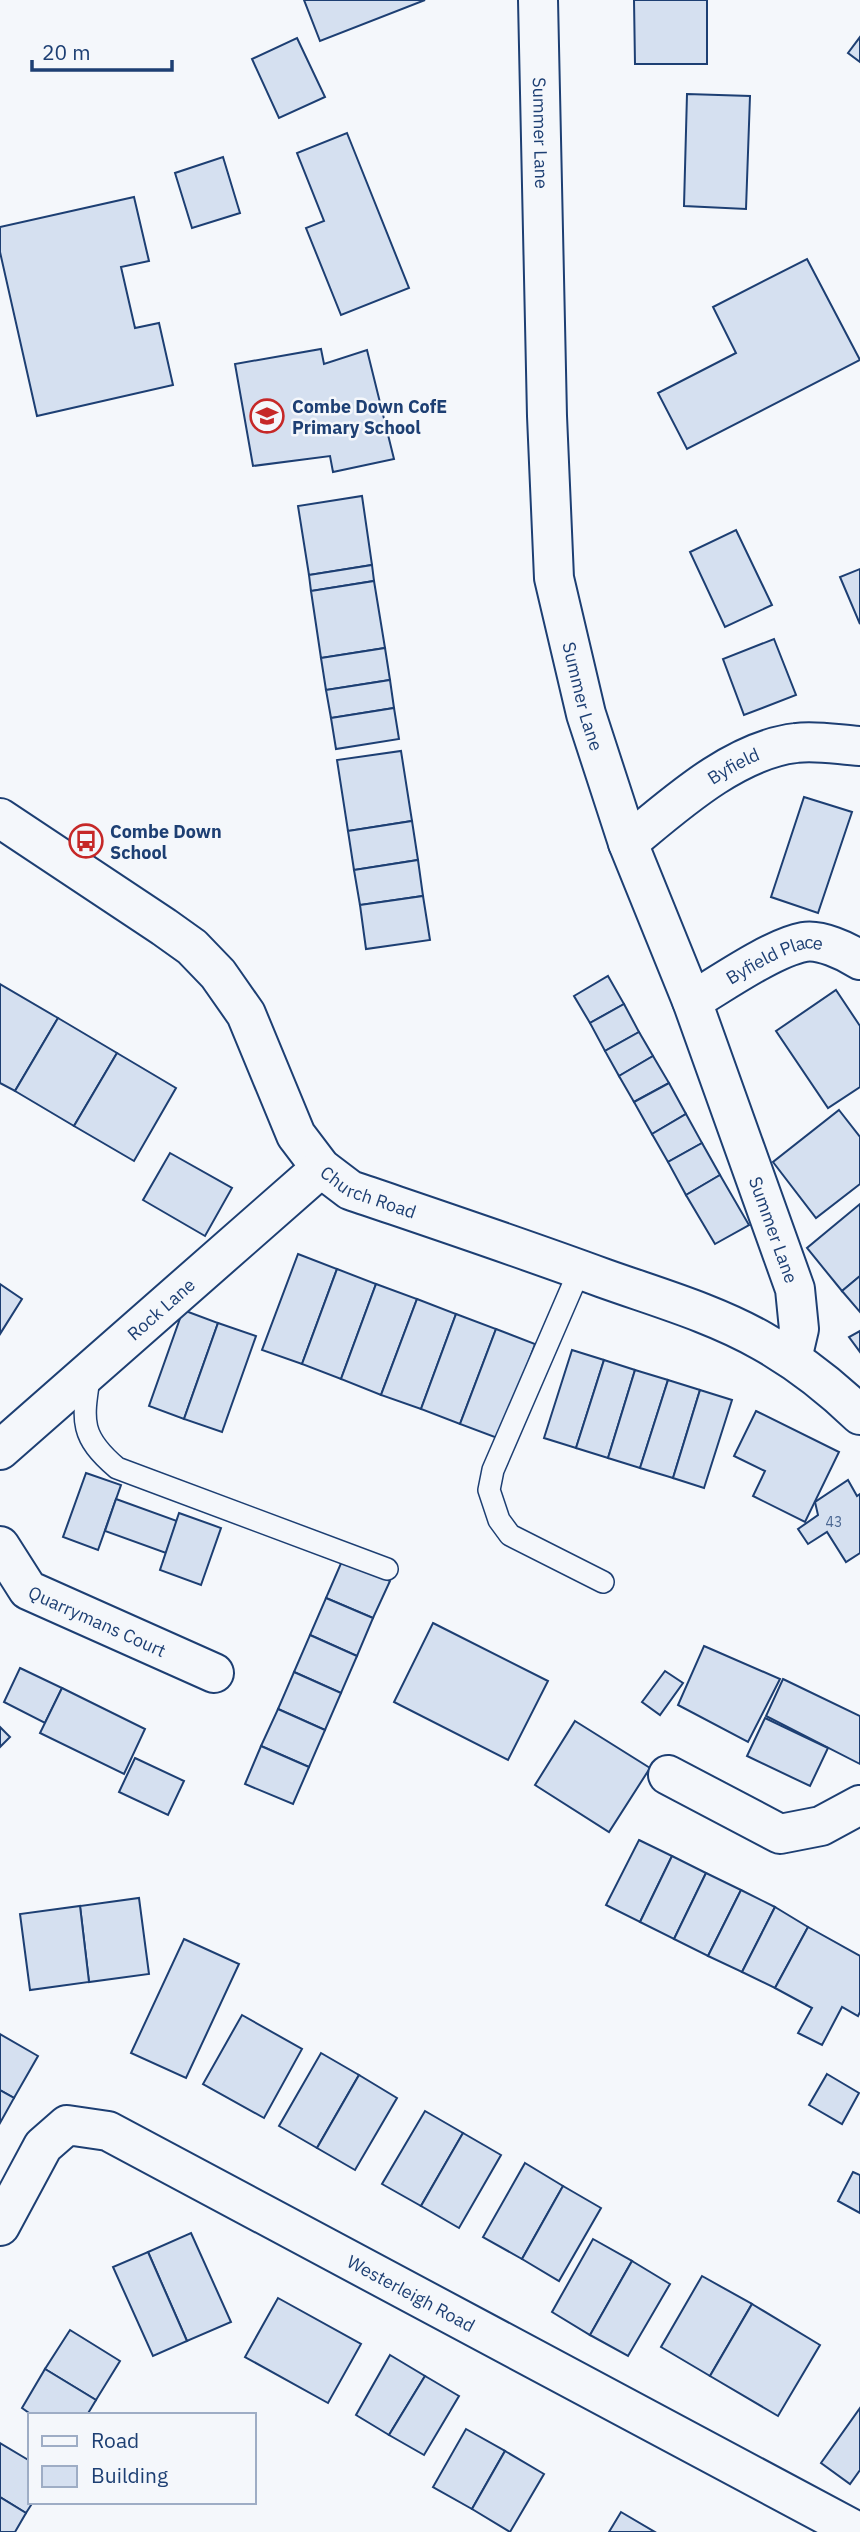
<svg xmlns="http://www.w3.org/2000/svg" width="860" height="2532" font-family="'IBM Plex Sans',sans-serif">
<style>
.building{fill:#d5e0f0;stroke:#1d3f73;stroke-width:2}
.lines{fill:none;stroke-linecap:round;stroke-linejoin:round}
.lane-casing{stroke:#1d3f73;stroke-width:24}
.street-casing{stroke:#1d3f73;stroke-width:42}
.lane{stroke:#f4f7fb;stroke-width:21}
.street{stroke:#f4f7fb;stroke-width:38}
.labels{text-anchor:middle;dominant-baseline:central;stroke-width:5;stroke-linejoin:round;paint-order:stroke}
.number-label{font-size:14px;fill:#4b6792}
.street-label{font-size:18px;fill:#1d3f73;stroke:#f4f7fb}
.poi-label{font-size:18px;font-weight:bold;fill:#1d3f73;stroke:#f4f7fb;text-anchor:start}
</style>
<rect width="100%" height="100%" fill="#f4f7fb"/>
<g class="building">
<path d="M 304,0 L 425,0 L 320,41 Z"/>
<path d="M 634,0 L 707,0 L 707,64 L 635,64 Z"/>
<path d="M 860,37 L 860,62 L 848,53 Z"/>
<path d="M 297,38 L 325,97 L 279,118 L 252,59 Z"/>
<path d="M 687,94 L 750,96 L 746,209 L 684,206 Z"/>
<path d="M 347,133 L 409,288 L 341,315 L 306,228 L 324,221 L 297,153 Z"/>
<path d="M 223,157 L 240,213 L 192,228 L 175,173 Z"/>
<path d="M 134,197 L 149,261 L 121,267 L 135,328 L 159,323 L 173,385 L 37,416 L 0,252 L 0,227 Z"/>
<path d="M 807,259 L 860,360 L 687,449 L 658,393 L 736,353 L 713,307 Z"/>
<path d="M 321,349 L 324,364 L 367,350 L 394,459 L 333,472 L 330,456 L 253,466 L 235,364 Z"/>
<path d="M 362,496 L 372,565 L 309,575 L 298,506 Z"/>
<path d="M 736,530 L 772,605 L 725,627 L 690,552 Z"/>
<path d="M 372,565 L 374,581 L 311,591 L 309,575 Z"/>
<path d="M 860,569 L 860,624 L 840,577 Z"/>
<path d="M 374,581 L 385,648 L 321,658 L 311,591 Z"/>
<path d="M 774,639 L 796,695 L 744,715 L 723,659 Z"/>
<path d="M 385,648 L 390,680 L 326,690 L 321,658 Z"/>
<path d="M 390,680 L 394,708 L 331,718 L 326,690 Z"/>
<path d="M 394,708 L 399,739 L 336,749 L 331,718 Z"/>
<path d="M 401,751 L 412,821 L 348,831 L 337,760 Z"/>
<path d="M 804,797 L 852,812 L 818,913 L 771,897 Z"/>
<path d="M 412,821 L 418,860 L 354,870 L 348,831 Z"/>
<path d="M 418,860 L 423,896 L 360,905 L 354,870 Z"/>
<path d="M 423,896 L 430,940 L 366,949 L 360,905 Z"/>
<path d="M 608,976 L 624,1004 L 590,1023 L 574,996 Z"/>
<path d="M 0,984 L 58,1018 L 15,1091 L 0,1083 Z"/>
<path d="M 836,990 L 860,1026 L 860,1087 L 828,1108 L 776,1031 Z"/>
<path d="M 624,1004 L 639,1032 L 605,1051 L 590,1023 Z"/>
<path d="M 58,1018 L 117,1053 L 74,1126 L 15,1091 Z"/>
<path d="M 639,1032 L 653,1056 L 619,1076 L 605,1051 Z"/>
<path d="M 117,1053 L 176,1088 L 134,1161 L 74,1126 Z"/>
<path d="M 653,1056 L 669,1083 L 634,1102 L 619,1076 Z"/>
<path d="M 669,1083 L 686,1114 L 652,1134 L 634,1102 Z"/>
<path d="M 839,1110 L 860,1137 L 860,1184 L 816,1218 L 773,1162 Z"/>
<path d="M 686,1114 L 702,1143 L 668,1162 L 652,1134 Z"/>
<path d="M 702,1143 L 720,1175 L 686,1195 L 668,1162 Z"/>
<path d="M 170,1153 L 232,1188 L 205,1236 L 143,1200 Z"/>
<path d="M 720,1175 L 749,1225 L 715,1244 L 686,1195 Z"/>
<path d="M 860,1204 L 860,1276 L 842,1291 L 807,1248 Z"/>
<path d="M 298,1254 L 337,1269 L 302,1364 L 262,1350 Z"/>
<path d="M 337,1269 L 376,1284 L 341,1379 L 302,1364 Z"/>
<path d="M 860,1276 L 860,1312 L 842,1291 Z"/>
<path d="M 0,1284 L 22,1299 L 0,1334 Z"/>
<path d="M 376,1284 L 417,1299 L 381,1395 L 341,1379 Z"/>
<path d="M 417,1299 L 456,1314 L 421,1409 L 381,1395 Z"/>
<path d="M 183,1310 L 218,1323 L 184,1419 L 149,1406 Z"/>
<path d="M 456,1314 L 496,1329 L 460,1424 L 421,1409 Z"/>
<path d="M 218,1323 L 256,1336 L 222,1432 L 184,1419 Z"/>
<path d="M 496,1329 L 535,1344 L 500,1439 L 460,1424 Z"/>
<path d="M 860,1331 L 860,1352 L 849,1337 Z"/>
<path d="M 572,1350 L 604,1360 L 576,1448 L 544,1438 Z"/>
<path d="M 604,1360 L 635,1370 L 608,1458 L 576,1448 Z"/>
<path d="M 635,1370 L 668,1380 L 640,1468 L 608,1458 Z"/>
<path d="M 668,1380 L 700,1390 L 673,1478 L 640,1468 Z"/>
<path d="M 700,1390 L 732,1400 L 704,1488 L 673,1478 Z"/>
<path d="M 756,1411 L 839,1452 L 805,1522 L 753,1496 L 765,1471 L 734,1456 Z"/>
<path d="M 86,1473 L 121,1485 L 98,1550 L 63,1537 Z"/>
<path d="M 848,1480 L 857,1496 L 860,1494 L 860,1553 L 846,1562 L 827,1532 L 808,1544 L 798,1529 L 818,1515 L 815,1502 Z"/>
<path d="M 116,1499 L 177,1521 L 166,1553 L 105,1531 Z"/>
<path d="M 179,1513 L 221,1528 L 201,1585 L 160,1570 Z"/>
<path d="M 342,1561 L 390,1581 L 373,1618 L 326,1598 Z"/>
<path d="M 326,1598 L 373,1618 L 357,1656 L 310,1635 Z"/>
<path d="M 433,1623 L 548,1681 L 508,1760 L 394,1702 Z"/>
<path d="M 310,1635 L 357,1656 L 341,1693 L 294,1672 Z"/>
<path d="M 704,1646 L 780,1679 L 748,1742 L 678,1705 Z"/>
<path d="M 20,1668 L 62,1688 L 45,1723 L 4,1702 Z"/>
<path d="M 665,1671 L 683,1683 L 660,1715 L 642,1702 Z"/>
<path d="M 294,1672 L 341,1693 L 325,1730 L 278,1709 Z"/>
<path d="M 783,1679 L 860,1716 L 860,1764 L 766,1716 Z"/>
<path d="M 62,1688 L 145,1729 L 124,1774 L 40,1733 Z"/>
<path d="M 278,1709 L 325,1730 L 309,1767 L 261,1746 Z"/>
<path d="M 765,1718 L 828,1748 L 810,1786 L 747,1756 Z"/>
<path d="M 575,1721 L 650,1768 L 609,1832 L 535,1785 Z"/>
<path d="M 0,1727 L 10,1737 L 0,1747 Z"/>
<path d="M 261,1746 L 309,1767 L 293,1804 L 245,1784 Z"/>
<path d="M 135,1758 L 184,1781 L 168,1815 L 119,1792 Z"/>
<path d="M 639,1840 L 672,1856 L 640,1922 L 606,1905 Z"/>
<path d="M 672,1856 L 706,1873 L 674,1939 L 640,1922 Z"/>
<path d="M 706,1873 L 741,1890 L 708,1956 L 674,1939 Z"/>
<path d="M 741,1890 L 775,1907 L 742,1972 L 708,1956 Z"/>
<path d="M 139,1898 L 149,1974 L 89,1982 L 80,1906 Z"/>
<path d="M 80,1906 L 89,1982 L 30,1990 L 20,1914 Z"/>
<path d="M 775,1907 L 808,1927 L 775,1988 L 742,1972 Z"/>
<path d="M 808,1927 L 860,1956 L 860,2012 L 858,2016 L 842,2007 L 822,2045 L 798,2033 L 812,2008 L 775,1988 Z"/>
<path d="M 184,1939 L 239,1964 L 186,2078 L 131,2053 Z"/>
<path d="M 242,2015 L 302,2049 L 264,2118 L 203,2084 Z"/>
<path d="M 0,2034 L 38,2056 L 14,2098 L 0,2090 Z"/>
<path d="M 321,2053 L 359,2075 L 317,2148 L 279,2126 Z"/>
<path d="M 827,2074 L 859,2093 L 842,2124 L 809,2105 Z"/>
<path d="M 359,2075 L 397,2098 L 355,2170 L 317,2148 Z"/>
<path d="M 0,2090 L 14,2098 L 0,2123 Z"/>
<path d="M 425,2111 L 463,2133 L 421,2206 L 382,2184 Z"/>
<path d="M 463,2133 L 501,2155 L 459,2228 L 421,2206 Z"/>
<path d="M 525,2163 L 563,2186 L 522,2259 L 483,2237 Z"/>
<path d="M 853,2172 L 860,2175 L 860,2213 L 838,2201 Z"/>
<path d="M 563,2186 L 601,2208 L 559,2281 L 522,2259 Z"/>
<path d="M 191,2233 L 231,2322 L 187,2341 L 148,2252 Z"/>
<path d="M 593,2239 L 632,2261 L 590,2335 L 552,2312 Z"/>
<path d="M 148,2252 L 187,2341 L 153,2356 L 113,2267 Z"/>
<path d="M 632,2261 L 670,2284 L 628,2356 L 590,2335 Z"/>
<path d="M 702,2276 L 752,2304 L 710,2376 L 661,2347 Z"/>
<path d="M 278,2298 L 361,2344 L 328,2403 L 245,2357 Z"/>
<path d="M 752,2304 L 820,2345 L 778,2416 L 710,2376 Z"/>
<path d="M 70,2330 L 120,2361 L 96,2400 L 45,2369 Z"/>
<path d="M 390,2355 L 425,2376 L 389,2435 L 356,2415 Z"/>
<path d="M 45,2369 L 96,2400 L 87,2415 L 32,2415 L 22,2408 Z"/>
<path d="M 425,2376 L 459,2396 L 424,2455 L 389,2435 Z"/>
<path d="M 860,2408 L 860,2470 L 850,2484 L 821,2463 Z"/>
<path d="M 466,2429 L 505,2451 L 472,2509 L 433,2487 Z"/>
<path d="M 0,2443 L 30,2461 L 30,2502 L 33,2502 L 26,2513 L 0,2497 Z"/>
<path d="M 505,2451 L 544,2474 L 510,2532 L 472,2509 Z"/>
<path d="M 0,2497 L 26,2513 L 15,2532 L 0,2532 Z"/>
<path d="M 621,2512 L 655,2532 L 609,2532 Z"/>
</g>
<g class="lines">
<defs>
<g id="lane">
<path d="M 580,1269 L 493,1470 L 489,1490 L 499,1520 L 510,1535 L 603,1582"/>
<path d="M 90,1372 C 83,1419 78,1435 117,1468 L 387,1569"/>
</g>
<g id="street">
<path id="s1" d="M 538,0 L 547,416 L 554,578 L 586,714 L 628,843 L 692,1001 L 795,1289 L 799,1329 L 792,1359"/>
<path id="s2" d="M 0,818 L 164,927 L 192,947 L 218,974 L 246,1014 L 296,1135 L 321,1168 L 350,1190 C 435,1219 519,1247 603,1278 C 656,1297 713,1313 762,1341 C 798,1361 830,1386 860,1415"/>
<path id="s3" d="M 628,843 C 674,805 734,750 796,743 C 816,740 840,745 860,746"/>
<path id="s4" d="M 692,1001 C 721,984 772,948 804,942 C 820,939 846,951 860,960"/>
<path id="s5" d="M 0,1450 L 321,1168"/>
<path id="s6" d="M 0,1546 L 28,1590 L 214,1673"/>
<path d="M 668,1775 L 780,1834 L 821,1826 L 860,1805"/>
<path id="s7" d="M 0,2226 L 43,2146 L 67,2125 L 108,2131 L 858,2532"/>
</g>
</defs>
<use href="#lane" class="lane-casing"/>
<use href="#street" class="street-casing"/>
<use href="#lane" class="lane"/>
<use href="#street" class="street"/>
</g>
<defs>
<symbol id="school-ring" viewBox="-11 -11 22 22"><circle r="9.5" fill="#f4f7fb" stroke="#c62828" stroke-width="1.5"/><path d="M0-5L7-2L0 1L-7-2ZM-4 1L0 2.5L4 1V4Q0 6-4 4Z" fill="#c62828"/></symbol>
<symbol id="bus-ring" viewBox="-11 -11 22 22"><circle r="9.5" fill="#f4f7fb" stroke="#c62828" stroke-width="1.5"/><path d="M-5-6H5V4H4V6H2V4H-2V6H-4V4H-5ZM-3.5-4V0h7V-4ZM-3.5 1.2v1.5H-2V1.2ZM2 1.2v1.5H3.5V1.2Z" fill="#c62828"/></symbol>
</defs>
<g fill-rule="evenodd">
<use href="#school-ring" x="248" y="397" width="38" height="38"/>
<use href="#bus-ring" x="67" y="822" width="38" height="38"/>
</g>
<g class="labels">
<g class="number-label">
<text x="834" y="1522">43</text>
</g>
<g class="street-label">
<text stroke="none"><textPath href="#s1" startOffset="133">Summer Lane</textPath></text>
<text stroke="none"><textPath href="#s1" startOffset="700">Summer Lane</textPath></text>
<text stroke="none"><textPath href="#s3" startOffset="131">Byfield</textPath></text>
<text stroke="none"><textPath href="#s4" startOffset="94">Byfield Place</textPath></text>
<text stroke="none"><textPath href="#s2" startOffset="544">Church Road</textPath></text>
<text stroke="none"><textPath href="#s1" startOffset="1267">Summer Lane</textPath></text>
<text stroke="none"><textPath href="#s5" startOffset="214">Rock Lane</textPath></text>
<text stroke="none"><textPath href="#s6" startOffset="128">Quarrymans Court</textPath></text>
<text stroke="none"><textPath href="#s7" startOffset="508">Westerleigh Road</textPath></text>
</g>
<g class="poi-label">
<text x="292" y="406">Combe Down CofE<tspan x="292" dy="21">Primary School</tspan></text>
<text x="110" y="831">Combe Down<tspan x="110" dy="21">School</tspan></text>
</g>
</g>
<rect x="28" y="2413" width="228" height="91" fill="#f4f7fb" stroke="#9eadc5" stroke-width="2"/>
<rect x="42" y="2436" width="35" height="10" fill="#f4f7fb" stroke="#9eadc5" stroke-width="2"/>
<text x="91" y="2448" font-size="21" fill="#1d3f73">Road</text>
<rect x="42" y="2466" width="35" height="21" fill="#d5e0f0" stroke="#9eadc5" stroke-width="2"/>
<text x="91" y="2483" font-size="21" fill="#1d3f73">Building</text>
<path d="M32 60v10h140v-10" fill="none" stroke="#1d3f73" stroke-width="3.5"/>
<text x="42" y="60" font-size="21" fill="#1d3f73" stroke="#f4f7fb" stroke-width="5" paint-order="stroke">20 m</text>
</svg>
